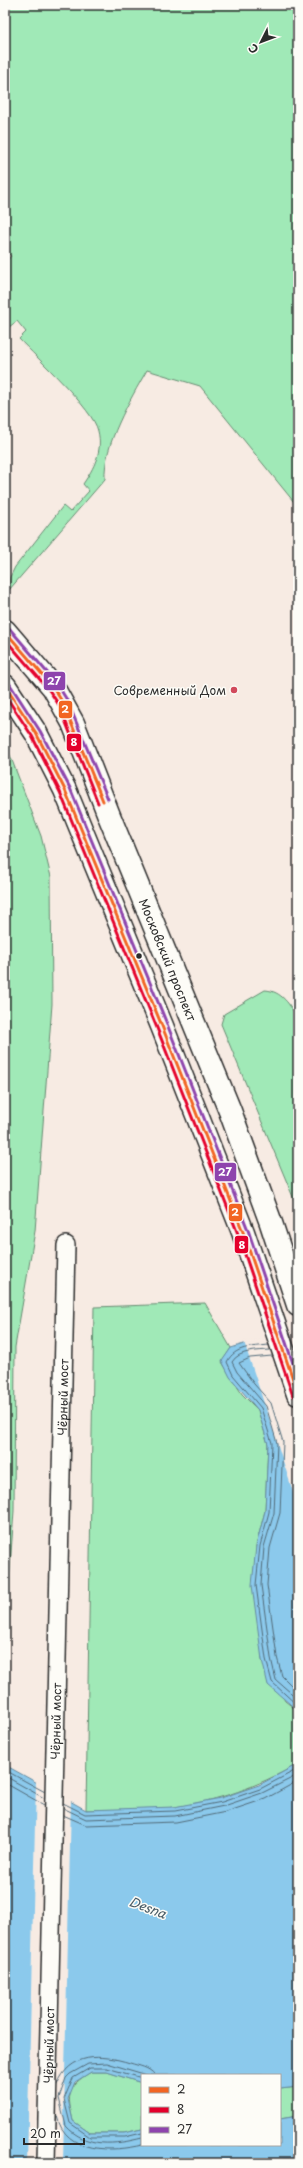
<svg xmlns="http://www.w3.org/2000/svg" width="303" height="2168" font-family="'Playpen Sans',sans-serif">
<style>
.green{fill:#a0e9b7;stroke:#668a71}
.water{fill:#8bc9ec;stroke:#658a9f}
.pier{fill:#f7ebe3}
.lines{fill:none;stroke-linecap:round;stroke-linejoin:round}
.shore{stroke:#516a78;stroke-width:1}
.street-casing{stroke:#2b2b2b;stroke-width:20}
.primary-casing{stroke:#2b2b2b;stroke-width:25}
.street{stroke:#fdfcf7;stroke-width:17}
.primary{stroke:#fdfcf7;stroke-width:22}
.bus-1-casing{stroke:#fdfcf7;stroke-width:6}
.bus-2-casing{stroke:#fdfcf7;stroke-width:6}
.bus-3-casing{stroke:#fdfcf7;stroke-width:6}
.bus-1{stroke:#f26522;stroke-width:3}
.bus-2{stroke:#e4002b;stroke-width:3}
.bus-3{stroke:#8e44ad;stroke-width:3}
.poi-dot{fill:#d1495b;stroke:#fdfcf7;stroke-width:1.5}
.bus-dot{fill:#2b2b2b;stroke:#fdfcf7;stroke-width:1.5}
.labels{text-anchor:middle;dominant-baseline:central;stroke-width:3;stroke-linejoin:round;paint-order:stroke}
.poi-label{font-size:12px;fill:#2b2b2b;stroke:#fdfcf7;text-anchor:end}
.street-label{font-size:12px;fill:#2b2b2b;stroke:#fdfcf7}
.water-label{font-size:13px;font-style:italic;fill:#485a65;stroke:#fdfcf7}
.line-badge{stroke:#fdfcf7;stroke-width:1.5}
.badge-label{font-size:11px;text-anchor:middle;font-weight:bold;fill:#fff}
</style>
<rect width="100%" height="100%" fill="#f7ebe3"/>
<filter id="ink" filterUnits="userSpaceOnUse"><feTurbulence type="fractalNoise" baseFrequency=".025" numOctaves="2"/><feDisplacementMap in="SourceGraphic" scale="8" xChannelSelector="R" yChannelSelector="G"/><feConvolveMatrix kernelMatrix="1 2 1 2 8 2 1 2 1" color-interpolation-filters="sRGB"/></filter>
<g filter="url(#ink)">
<g class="green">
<path d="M 5,5 L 298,5 L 298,507 L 200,386 L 147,370 C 130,400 103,445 105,479 L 9,590 L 10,577 L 15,567 L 63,506 L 70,512 L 89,491 L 83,484 C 94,468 103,451 98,431 C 94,410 36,357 19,339 L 26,332 L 17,321 L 9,327 L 5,323 L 5,263 L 11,256 L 5,250 Z"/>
<path d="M 5,742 L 41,836 L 51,877 L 52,1004 L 35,1231 L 15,1347 L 14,1511 L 5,1638 Z"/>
<path d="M 265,990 C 282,991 290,1005 298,1019 L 298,1209 L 221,1024 L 224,1014 Z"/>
<path d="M 205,1303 L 231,1348 L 222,1362 L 242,1394 L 258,1410 L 268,1444 L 265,1511 L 256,1546 L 262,1660 L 285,1701 L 298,1711 L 298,1762 L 296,1765 C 256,1787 221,1800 175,1807 C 146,1811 115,1809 86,1810 L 94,1307 Z"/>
<path d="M 91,2072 L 107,2072 L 142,2083 L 142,2129 L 124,2133 L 90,2133 L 73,2121 C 67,2094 66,2087 91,2072 Z"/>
<path d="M 298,2087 L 298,2116 L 280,2119 L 280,2089 Z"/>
</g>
<g class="water">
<path d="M 298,1339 L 298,1711 L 268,1685 L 262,1660 L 252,1585 L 256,1546 L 265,1511 L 268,1444 L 258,1410 L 230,1377 L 222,1361 L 231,1348 L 247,1343 Z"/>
<path d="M 298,1762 L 298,2087 L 280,2089 L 280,2075 L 142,2075 L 142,2083 L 107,2072 L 91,2072 L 75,2082 L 68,2099 L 73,2121 L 90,2133 L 124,2133 L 142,2129 L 142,2145 L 280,2145 L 280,2119 L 298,2116 L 298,2163 L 5,2163 L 5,1765 L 86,1810 L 174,1807 L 221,1798 L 259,1785 L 296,1765 Z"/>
</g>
<g class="pier">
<path d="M 298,1337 L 298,1507 L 244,1342 Z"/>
<path d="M 36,1781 L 71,1800 L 63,2163 L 27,2163 Z"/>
</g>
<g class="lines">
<g class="shore">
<path d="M 269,1345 C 252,1347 235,1346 227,1362 L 233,1375 L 261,1408 L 272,1443 L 269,1512 L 260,1546 L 256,1585 L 266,1659 L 272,1682 L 298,1706"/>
<path d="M 270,1350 C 258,1351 239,1350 232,1362 L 237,1372 L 266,1406 L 277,1443 L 274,1513 L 264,1547 L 261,1585 L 271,1658 L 276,1680 L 298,1699"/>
<path d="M 272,1356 L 250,1358 L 239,1363 L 254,1384 L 271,1403 L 283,1442 L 280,1513 L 270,1548 L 267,1585 L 277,1657 L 282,1676 L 298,1692"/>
<path d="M 5,1770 L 45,1792"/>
<path d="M 5,1776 L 44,1798"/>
<path d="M 5,1783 L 44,1805"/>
<path d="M 63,1803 L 85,1814 L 175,1811 L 222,1802 L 260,1789 L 298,1769"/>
<path d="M 63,1808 L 86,1819 L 175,1816 L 224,1806 L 262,1793 L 298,1775"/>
<path d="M 63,1815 L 86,1825 L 176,1822 L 226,1812 L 265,1799 L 298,1781"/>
<path d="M 142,2078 L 107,2068 L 90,2068 L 73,2078 L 64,2099 L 70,2123 L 90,2137 L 125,2137 L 142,2133"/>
<path d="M 57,2085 C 70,2052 101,2054 130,2063 C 139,2066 149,2067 155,2075"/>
<path d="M 57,2116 C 65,2154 112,2152 142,2145"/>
<path d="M 142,2138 C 115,2145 86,2148 66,2126 L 59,2098 L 66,2078 L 70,2074 L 88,2064 L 107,2063 L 147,2075"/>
</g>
<defs>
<g id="street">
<path id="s1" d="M 46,2163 L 66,1245"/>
</g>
<g id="primary">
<path id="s2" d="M 5,631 L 53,687 L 73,723 L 110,818 L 230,1111 L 271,1223 L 298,1305"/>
<path d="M 5,686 L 36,733 L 65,790 L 162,1026 L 243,1232 L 298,1394"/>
</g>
</defs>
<use href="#street" class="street-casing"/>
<use href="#primary" class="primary-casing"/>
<use href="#street" class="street"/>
<use href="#primary" class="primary"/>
<defs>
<g id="bus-1">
<path d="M 5,631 L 53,687 L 63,703 L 103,801"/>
<path d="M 5,686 L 36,733 L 65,790 L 162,1026 L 243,1232 L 298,1394"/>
</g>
<g id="bus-2">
<path d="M 5,639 L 49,690 L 59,705 L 98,803"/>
<path d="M 5,695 L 32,736 L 60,792 L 157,1028 L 238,1234 L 293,1396"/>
</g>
<g id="bus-3">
<path d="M 9,628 L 57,684 L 67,700 L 108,799"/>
<path d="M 9,683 L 40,731 L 70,788 L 167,1024 L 248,1230 L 298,1378"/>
</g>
</defs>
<use href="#bus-1" class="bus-1-casing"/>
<use href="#bus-2" class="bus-2-casing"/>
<use href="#bus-3" class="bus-3-casing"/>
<use href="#bus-1" class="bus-1"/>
<use href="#bus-2" class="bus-2"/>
<use href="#bus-3" class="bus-3"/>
</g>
</g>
<circle class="poi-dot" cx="234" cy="690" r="4"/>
<circle class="bus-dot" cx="139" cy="956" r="3.5"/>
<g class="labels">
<g class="poi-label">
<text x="226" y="690">Современный Дом</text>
</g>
<g class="street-label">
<text stroke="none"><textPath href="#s2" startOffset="370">Московский проспект</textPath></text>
<text stroke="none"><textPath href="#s1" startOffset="766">Чёрный мост</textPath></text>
<text stroke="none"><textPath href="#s1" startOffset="442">Чёрный мост</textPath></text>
<text stroke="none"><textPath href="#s1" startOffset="118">Чёрный мост</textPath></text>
</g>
<g class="water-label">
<text transform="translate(148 1907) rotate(21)">Desna</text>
</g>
</g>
<g class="line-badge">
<rect x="43" y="671" width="23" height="20" rx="4" fill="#8e44ad"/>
<rect x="58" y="700" width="15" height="19" rx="4" fill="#f26522"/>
<rect x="66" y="733" width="16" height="19" rx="4" fill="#e4002b"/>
<rect x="214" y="1162" width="23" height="20" rx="4" fill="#8e44ad"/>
<rect x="228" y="1203" width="15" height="19" rx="4" fill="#f26522"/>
<rect x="234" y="1235" width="15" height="19" rx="4" fill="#e4002b"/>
</g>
<g class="badge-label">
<text x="54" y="685">27</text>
<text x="65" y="713">2</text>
<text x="74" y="746">8</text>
<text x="225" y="1176">27</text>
<text x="235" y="1216">2</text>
<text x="242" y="1249">8</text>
</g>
<rect width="303" height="2168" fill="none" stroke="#fdfcf7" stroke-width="20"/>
<rect x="10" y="10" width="283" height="2148" fill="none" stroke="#2b2b2b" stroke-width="1.5" filter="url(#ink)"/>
<rect x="141" y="2074" width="140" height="72" fill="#fdfcf7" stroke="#a9a8a5"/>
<rect x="149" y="2087" width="20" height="6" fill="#f26522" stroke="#a9a8a5"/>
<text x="177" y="2094" font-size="12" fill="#2b2b2b">2</text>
<rect x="149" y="2107" width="20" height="6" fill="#e4002b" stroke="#a9a8a5"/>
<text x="177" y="2114" font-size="12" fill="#2b2b2b">8</text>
<rect x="149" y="2127" width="20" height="6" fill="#8e44ad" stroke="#a9a8a5"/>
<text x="177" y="2134" font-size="12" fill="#2b2b2b">27</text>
<g transform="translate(261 42) rotate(228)" stroke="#fdfcf7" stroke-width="3" paint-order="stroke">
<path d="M0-3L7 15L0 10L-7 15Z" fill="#2b2b2b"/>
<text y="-6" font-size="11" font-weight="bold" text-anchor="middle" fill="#2b2b2b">С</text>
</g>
<path d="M24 2138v6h60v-6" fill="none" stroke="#2b2b2b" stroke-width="2"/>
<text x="30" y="2138" font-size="12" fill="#2b2b2b" stroke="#fdfcf7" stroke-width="3" paint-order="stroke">20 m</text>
</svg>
